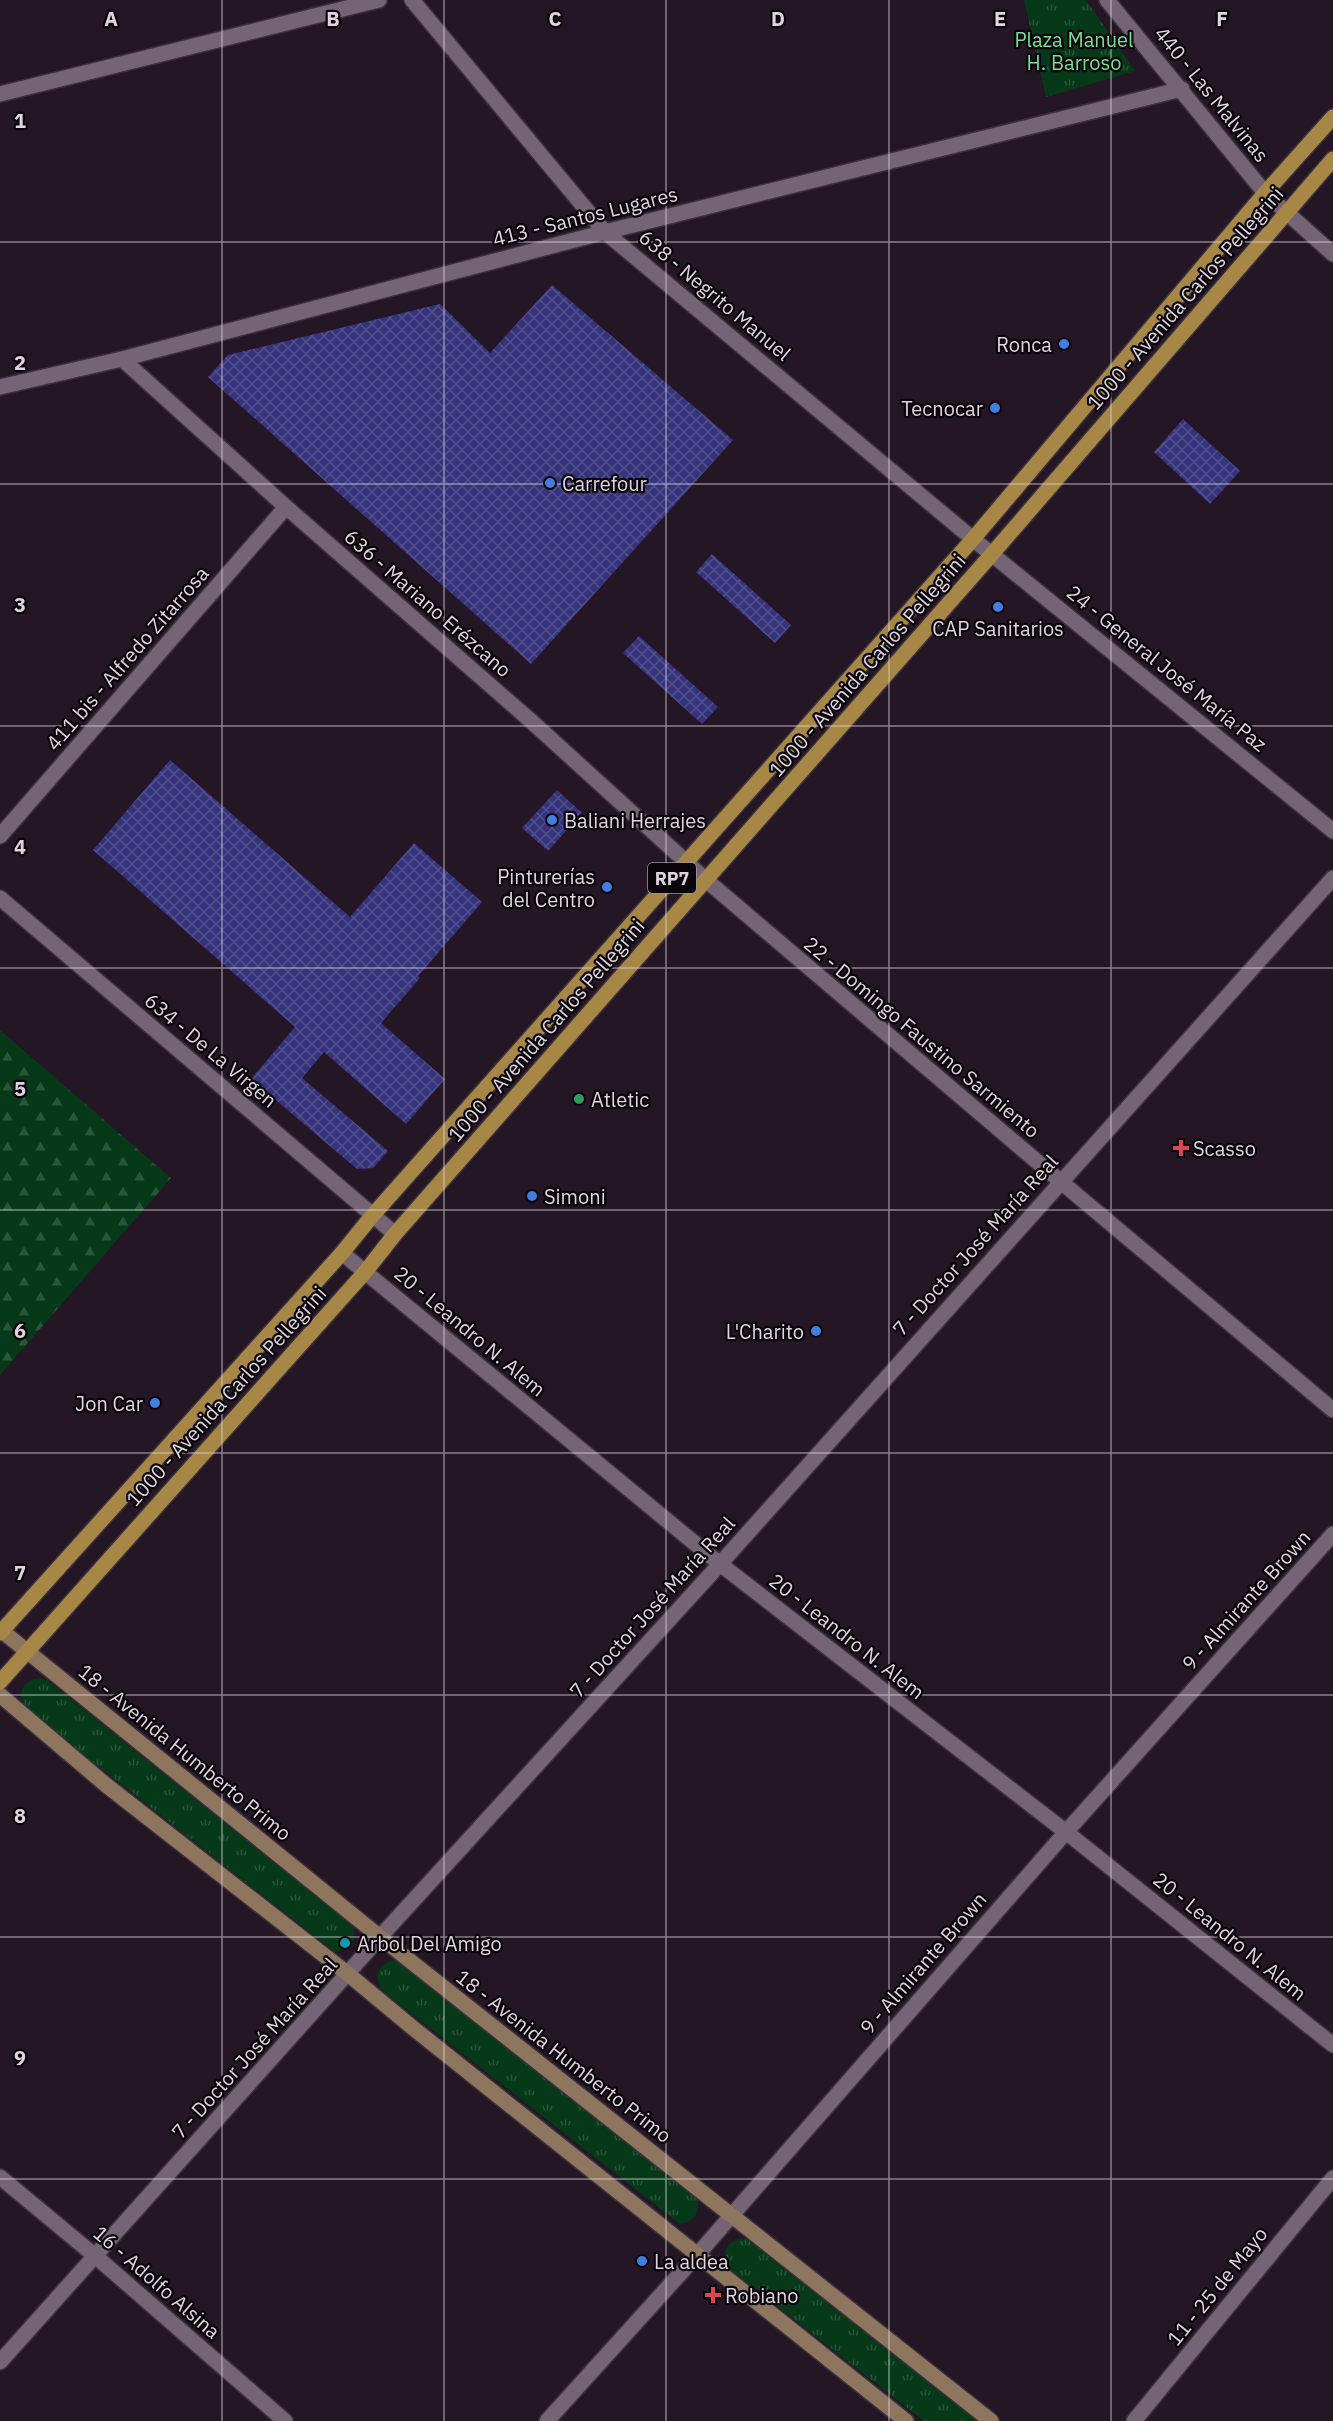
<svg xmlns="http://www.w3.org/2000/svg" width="1333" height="2421" font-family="'IBM Plex Sans',sans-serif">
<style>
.grass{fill:url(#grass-tufts)}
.forest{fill:url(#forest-firs)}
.building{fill:url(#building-cross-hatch)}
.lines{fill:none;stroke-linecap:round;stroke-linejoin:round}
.minor-casing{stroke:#3b313c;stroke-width:18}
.tertiary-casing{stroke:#3b313c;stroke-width:18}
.secondary-casing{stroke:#3b313c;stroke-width:18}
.primary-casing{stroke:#3b313c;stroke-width:18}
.minor{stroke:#756475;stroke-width:15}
.tertiary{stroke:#756475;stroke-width:15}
.secondary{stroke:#8e765e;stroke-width:15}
.primary{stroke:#a68746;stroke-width:15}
.grid{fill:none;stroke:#dfd5df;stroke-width:1.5;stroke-opacity:0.55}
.shop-dot{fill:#3f7fe0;stroke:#0a050a;stroke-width:2}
.leisure-dot{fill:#2e9e5b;stroke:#0a050a;stroke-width:2}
.health-dot{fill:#e0444e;stroke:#0a050a;stroke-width:2}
.culture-dot{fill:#0f9aa8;stroke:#0a050a;stroke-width:2}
.labels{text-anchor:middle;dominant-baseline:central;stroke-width:4.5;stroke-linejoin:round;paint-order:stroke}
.shield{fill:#0a050a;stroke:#9f979f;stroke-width:1.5}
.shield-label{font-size:18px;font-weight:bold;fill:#dfd5df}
.park-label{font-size:20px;fill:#75e091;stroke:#0a050a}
.street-label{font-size:20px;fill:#dfd5df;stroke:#0a050a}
.poi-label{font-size:20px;fill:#dfd5df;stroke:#0a050a;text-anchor:start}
.grid-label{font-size:20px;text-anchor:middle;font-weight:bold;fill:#dfd5df;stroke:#0a050a;stroke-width:4.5;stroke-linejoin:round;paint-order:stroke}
</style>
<defs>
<pattern id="grass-tufts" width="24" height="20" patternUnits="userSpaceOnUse" patternTransform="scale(1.5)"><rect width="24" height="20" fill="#053918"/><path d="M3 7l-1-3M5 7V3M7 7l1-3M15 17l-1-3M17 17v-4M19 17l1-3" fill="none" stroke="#295539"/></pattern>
<pattern id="forest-firs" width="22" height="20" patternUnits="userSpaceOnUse" patternTransform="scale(1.5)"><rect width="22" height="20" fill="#053918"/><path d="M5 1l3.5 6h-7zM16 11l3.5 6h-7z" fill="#295539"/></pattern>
<pattern id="building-cross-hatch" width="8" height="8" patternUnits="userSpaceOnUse" patternTransform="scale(1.5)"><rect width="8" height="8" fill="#35337b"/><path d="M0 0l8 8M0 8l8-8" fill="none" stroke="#52508d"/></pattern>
</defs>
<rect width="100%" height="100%" fill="#251625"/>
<g class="grass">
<path d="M 1024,0 L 1086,0 L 1135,71 L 1046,97 Z"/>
<path d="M 39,1678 L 47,1680 L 354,1927 C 355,1941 351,1950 335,1952 L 27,1710 C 16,1696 21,1681 39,1678 Z"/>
<path d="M 395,1960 L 403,1962 L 698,2199 C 699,2213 695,2222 680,2224 L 384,1992 C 372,1978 377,1964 395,1960 Z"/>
<path d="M 742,2238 L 751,2240 L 977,2421 L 924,2421 L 731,2270 C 720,2256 724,2242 742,2238 Z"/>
</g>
<path class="forest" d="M 0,1030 L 171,1178 L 0,1375 Z"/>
<g class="building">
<path d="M 552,285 L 733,440 L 531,664 L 208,377 L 228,355 L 440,304 L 490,353 Z"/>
<path d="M 1183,419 L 1240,471 L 1210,504 L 1154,452 Z"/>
<path d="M 712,554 L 791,625 L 775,643 L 696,572 Z"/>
<path d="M 639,636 L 718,707 L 702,724 L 623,653 Z"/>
<path d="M 170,760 L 350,917 L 414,843 L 482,902 L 418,976 L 420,978 L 381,1023 L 445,1079 L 406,1124 L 324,1052 L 302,1078 L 388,1151 L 373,1168 L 357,1169 L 251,1079 L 295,1027 L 93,850 Z"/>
<path d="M 557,790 L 582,813 L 548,851 L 522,828 Z"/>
</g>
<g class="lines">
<defs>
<g id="minor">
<path d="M 412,0 L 605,232 L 973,539 L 1333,831"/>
<path d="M 1107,0 L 1265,193 L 1333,254"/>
<path d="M 0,94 L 379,0"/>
<path d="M 122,359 L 286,507 L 531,721 L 706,880 L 1060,1181 L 1333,1410"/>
<path d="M 0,387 L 122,359 L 605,232 L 1182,89"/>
<path d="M 0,836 L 286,507"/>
<path d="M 0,898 L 395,1234"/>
<path d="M 342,1253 L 720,1564 L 1066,1832 L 1333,2045"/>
<path d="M 0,2362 L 380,1937 L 720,1564 L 1333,878"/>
<path d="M 547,2421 L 698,2254 L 1066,1832 L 1333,1534"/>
<path d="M 1134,2421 L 1333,2178"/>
</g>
<path id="tertiary" d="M 0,2177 L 94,2255 L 285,2421"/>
<g id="secondary">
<path d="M 2,1631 L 380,1937 L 991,2421"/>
<path d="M 0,1695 L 106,1785 L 348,1974 L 413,2028 L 906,2421"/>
</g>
<g id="primary">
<path d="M 0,1633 L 342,1253 L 372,1216 L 973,539 L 1265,193 L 1333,117"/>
<path d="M 0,1682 L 366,1271 L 395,1234 L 992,554 L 1333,159"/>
</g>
</defs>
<use href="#minor" class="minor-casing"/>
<use href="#tertiary" class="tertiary-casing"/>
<use href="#secondary" class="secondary-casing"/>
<use href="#primary" class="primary-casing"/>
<use href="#minor" class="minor"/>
<use href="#tertiary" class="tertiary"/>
<use href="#secondary" class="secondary"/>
<use href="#primary" class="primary"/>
</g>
<path class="grid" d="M 222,0 L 222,2421M 444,0 L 444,2421M 666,0 L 666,2421M 889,0 L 889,2421M 1111,0 L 1111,2421M 0,242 L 1333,242M 0,484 L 1333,484M 0,726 L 1333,726M 0,968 L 1333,968M 0,1210 L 1333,1210M 0,1453 L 1333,1453M 0,1695 L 1333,1695M 0,1937 L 1333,1937M 0,2179 L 1333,2179"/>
<g class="shop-dot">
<circle cx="1064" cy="344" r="6"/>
<circle cx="995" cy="408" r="6"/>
<circle cx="550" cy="483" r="6"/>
<circle cx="998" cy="607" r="6"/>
<circle cx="552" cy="820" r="6"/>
<circle cx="607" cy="887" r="6"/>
<circle cx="532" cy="1196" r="6"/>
<circle cx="816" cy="1331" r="6"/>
<circle cx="155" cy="1403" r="6"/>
<circle cx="642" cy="2261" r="6"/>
</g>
<circle class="leisure-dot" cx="579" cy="1099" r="6"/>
<g class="health-dot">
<path d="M1178 1139h6v6h6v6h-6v6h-6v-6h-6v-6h6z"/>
<path d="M710 2286h6v6h6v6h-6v6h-6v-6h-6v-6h6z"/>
</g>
<circle class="culture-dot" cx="345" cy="1943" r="6"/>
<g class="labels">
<rect class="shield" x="648" y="863" width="48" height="30" rx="4.5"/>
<g class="shield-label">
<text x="672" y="878">RP7</text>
</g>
<g class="park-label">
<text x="1074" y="39">Plaza Manuel<tspan x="1074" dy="23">H. Barroso</tspan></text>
</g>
<g class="street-label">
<text transform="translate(1212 94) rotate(51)">440 - Las Malvinas</text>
<text transform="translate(585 216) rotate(-14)">413 - Santos Lugares</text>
<text transform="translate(715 295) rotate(40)">638 - Negrito Manuel</text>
<text transform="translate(1185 298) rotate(-49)">1000 - Avenida Carlos Pellegrini</text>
<text transform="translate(428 603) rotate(41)">636 - Mariano Erézcano</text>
<text transform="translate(127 658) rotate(-49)">411 bis - Alfredo Zitarrosa</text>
<text transform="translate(867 665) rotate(-49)">1000 - Avenida Carlos Pellegrini</text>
<text transform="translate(1167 668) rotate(39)">24 - General José María Paz</text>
<text transform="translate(546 1030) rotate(-49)">1000 - Avenida Carlos Pellegrini</text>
<text transform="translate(922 1037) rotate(40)">22 - Domingo Faustino Sarmiento</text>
<text transform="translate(211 1050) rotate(40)">634 - De La Virgen</text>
<text transform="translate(975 1245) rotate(-48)">7 - Doctor José María Real</text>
<text transform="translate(470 1331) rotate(40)">20 - Leandro N. Alem</text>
<text transform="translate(226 1396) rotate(-48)">1000 - Avenida Carlos Pellegrini</text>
<text transform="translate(1246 1600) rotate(-48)">9 - Almirante Brown</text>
<text transform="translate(652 1607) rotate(-48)">7 - Doctor José María Real</text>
<text transform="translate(847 1636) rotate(38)">20 - Leandro N. Alem</text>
<text transform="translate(185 1752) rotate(39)">18 - Avenida Humberto Primo</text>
<text transform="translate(1230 1936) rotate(39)">20 - Leandro N. Alem</text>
<text transform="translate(923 1963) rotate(-49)">9 - Almirante Brown</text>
<text transform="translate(254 2048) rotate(-48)">7 - Doctor José María Real</text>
<text transform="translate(564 2056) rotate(38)">18 - Avenida Humberto Primo</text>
<text transform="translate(157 2282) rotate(41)">16 - Adolfo Alsina</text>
<text transform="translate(1217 2286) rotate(-51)">11 - 25 de Mayo</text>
</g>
<g class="poi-label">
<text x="1052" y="344" text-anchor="end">Ronca</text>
<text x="983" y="408" text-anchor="end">Tecnocar</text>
<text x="562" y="483">Carrefour</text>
<text x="998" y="628" text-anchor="middle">CAP Sanitarios</text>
<text x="564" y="820">Baliani Herrajes</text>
<text x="595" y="876" text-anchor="end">Pinturerías<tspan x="595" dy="23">del Centro</tspan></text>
<text x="591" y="1099">Atletic</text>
<text x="1193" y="1148">Scasso</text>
<text x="544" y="1196">Simoni</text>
<text x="804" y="1331" text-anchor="end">L'Charito</text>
<text x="143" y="1403" text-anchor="end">Jon Car</text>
<text x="357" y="1943">Arbol Del Amigo</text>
<text x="654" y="2261">La aldea</text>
<text x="725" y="2295">Robiano</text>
</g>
</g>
<g class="grid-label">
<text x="111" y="26">A</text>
<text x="333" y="26">B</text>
<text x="555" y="26">C</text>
<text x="778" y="26">D</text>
<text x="1000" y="26">E</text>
<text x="1222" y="26">F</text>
<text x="20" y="128">1</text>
<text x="20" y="370">2</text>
<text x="20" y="612">3</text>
<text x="20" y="854">4</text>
<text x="20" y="1096">5</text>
<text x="20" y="1338">6</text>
<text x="20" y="1580">7</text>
<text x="20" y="1823">8</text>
<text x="20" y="2065">9</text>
</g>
</svg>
